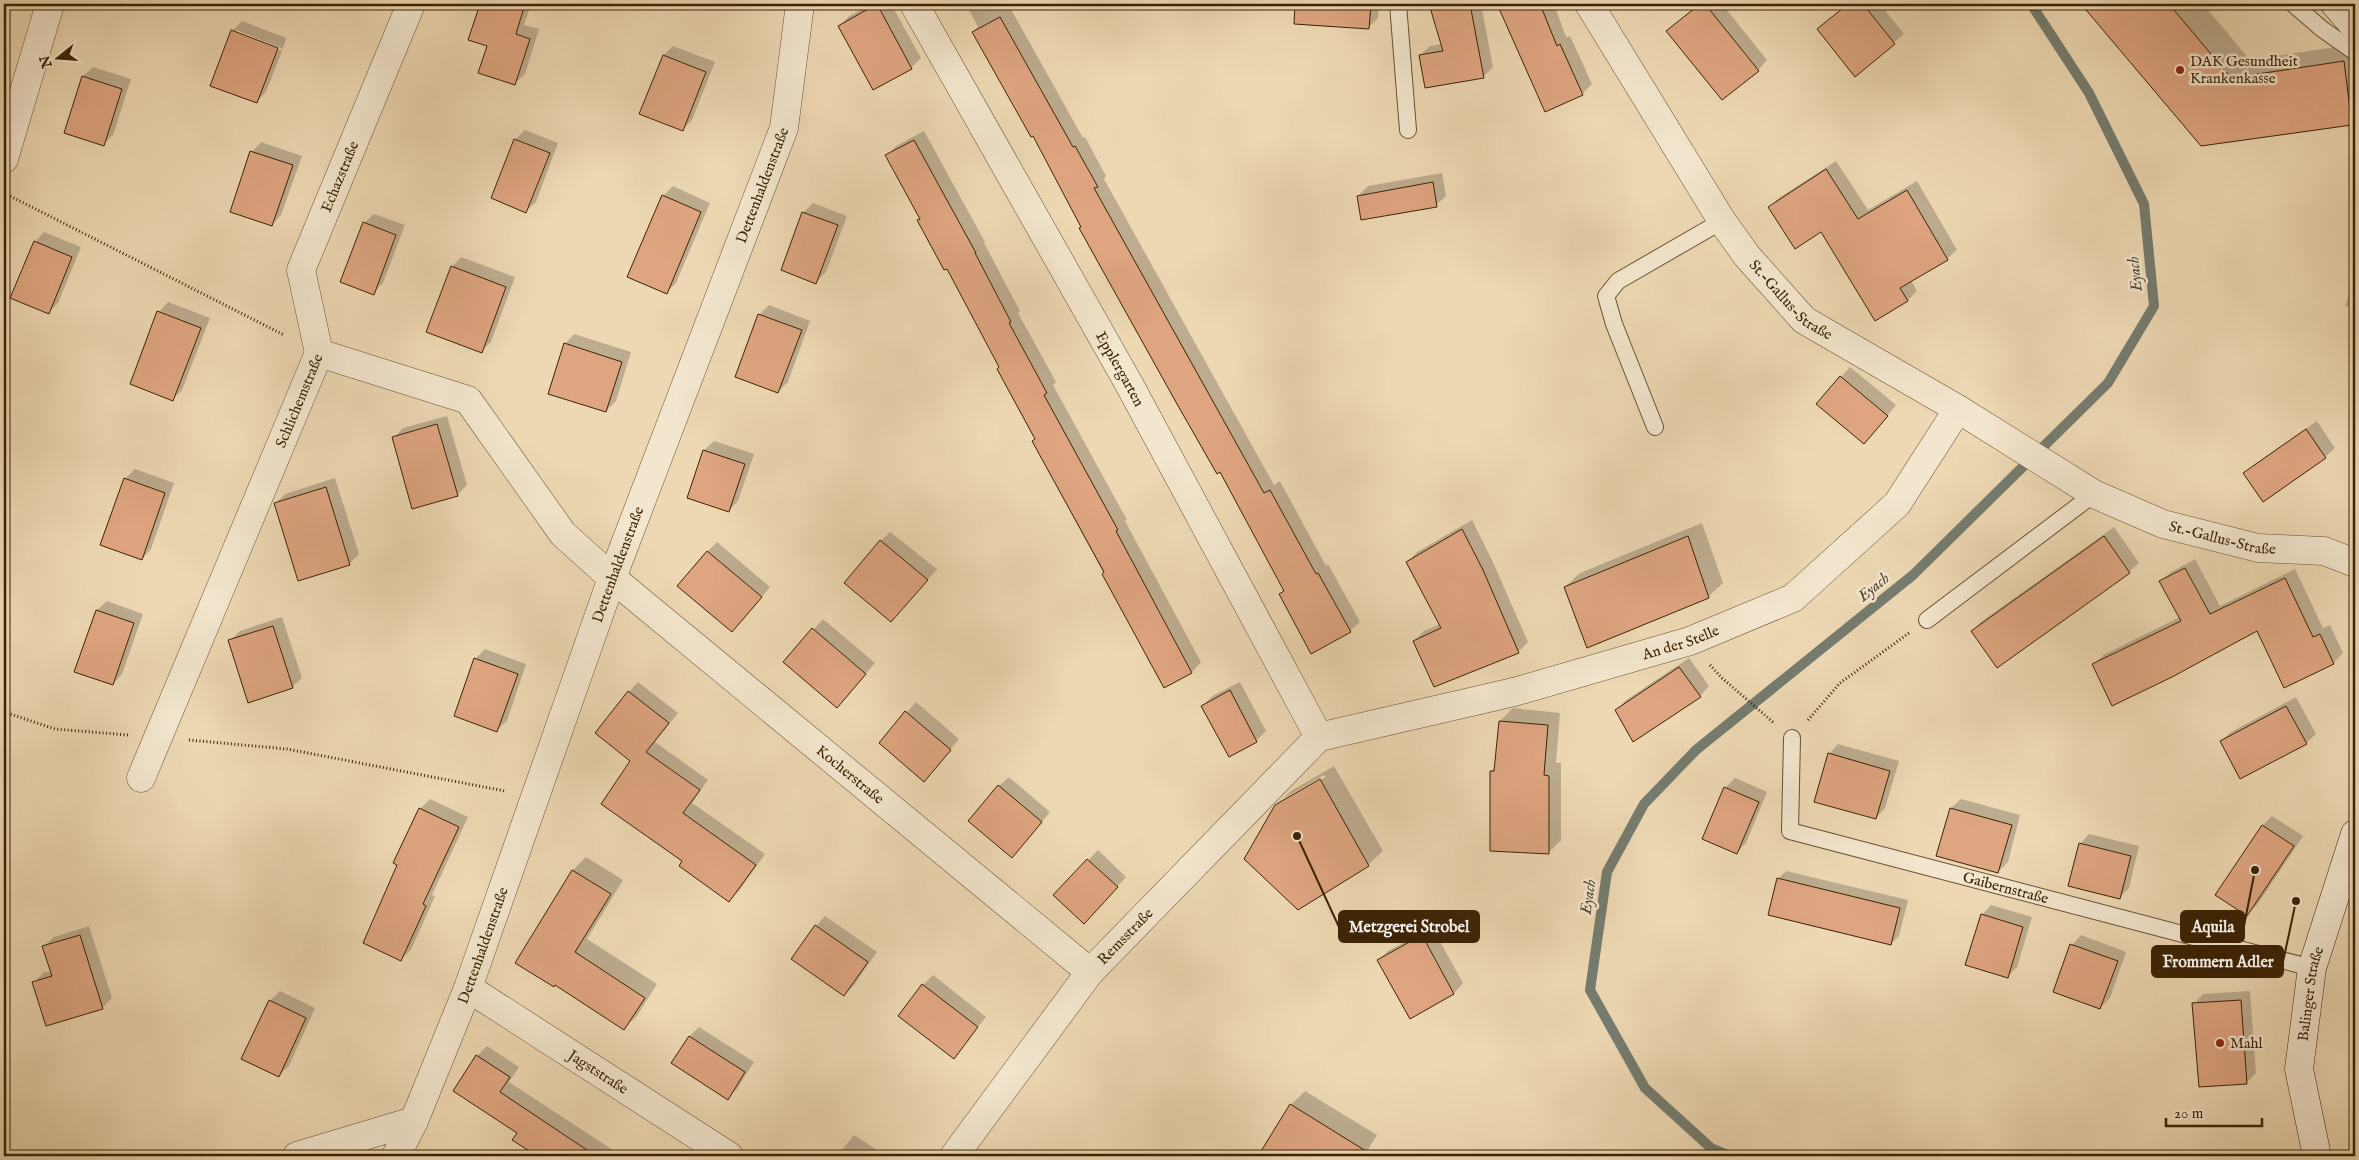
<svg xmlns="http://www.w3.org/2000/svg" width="2359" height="1160" font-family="'IM FELL English',serif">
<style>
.shadow{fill:#0003;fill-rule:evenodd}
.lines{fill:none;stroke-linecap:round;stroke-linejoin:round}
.stream{stroke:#757c6f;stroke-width:10}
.building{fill:#dea580;stroke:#3b2305}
.service-casing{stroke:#685030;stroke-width:18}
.minor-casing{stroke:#685030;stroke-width:29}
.secondary-casing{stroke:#3b2305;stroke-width:29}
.path{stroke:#3b2305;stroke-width:3;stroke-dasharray:1 2.5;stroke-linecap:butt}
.service{stroke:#f3e6ce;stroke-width:16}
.minor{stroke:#f3e6ce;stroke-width:28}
.secondary{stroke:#f3e6ce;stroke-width:28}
.poi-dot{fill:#8f2418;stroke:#f3e6ce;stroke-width:2}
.labels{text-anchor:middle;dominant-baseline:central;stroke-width:5;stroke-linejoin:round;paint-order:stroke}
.poi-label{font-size:15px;fill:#3b2305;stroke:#f3e6ce;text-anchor:start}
.street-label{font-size:15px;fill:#3b2305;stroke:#f3e6ce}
.water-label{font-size:16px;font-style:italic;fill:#534831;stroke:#f3e6ce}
.leader{fill:none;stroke:#3b2305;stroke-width:2}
.callout-dot{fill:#3b2305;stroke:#f3e6ce;stroke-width:2}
.callout{fill:#3b2305;stroke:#3b2305;stroke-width:2}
.callout-label{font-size:16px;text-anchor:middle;font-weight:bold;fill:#fff}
</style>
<rect width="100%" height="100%" fill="#edd8b3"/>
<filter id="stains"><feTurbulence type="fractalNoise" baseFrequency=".004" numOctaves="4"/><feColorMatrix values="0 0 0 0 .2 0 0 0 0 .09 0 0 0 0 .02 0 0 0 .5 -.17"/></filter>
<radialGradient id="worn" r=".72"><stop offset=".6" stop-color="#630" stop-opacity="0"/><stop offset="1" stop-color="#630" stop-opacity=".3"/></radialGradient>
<g class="shadow">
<path d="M 481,4 L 531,4 L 524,25 L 539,29 L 525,74 L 515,83 L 488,45 L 470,39 Z"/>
<path d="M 872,4 L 891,4 L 921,58 L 911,68 L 840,26 L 849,16 Z"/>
<path d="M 966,4 L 1008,4 L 1083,138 L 1085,137 L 1106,176 L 1104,179 L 1274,485 L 1280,481 L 1326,566 L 1328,564 L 1360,622 L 1350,631 L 1285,590 L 1033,134 L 973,32 L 978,27 Z"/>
<path d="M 1340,4 L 1379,4 L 1378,18 L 1369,27 L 1339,26 Z"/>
<path d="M 1431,4 L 1481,4 L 1493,67 L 1483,77 L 1420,55 L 1430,46 L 1442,44 Z"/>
<path d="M 1499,4 L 1554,4 L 1566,37 L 1570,36 L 1592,84 L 1582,94 Z"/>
<path d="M 1699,4 L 1722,4 L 1767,60 L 1758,70 L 1668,31 Z"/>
<path d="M 1848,4 L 1880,4 L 1904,34 L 1855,75 L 1819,29 Z"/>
<path d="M 2082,4 L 2203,4 L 2250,60 L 2355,44 L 2355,120 L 2352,123 L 2201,145 Z"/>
<path d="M 242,21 L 286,38 L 283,49 L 236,30 L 236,33 L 282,51 L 266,92 L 256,102 L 232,31 Z"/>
<path d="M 673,46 L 715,62 L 692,120 L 682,130 L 664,55 Z"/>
<path d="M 93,67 L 131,79 L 113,135 L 103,144 L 83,76 Z"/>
<path d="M 525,130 L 558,143 L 536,202 L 526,211 L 515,140 Z"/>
<path d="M 924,131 L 985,242 L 984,243 L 1020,311 L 1018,313 L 1056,382 L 1053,385 L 1127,520 L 1125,521 L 1201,662 L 1192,672 L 1164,686 L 1033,442 L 1036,439 L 1001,367 L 947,267 L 919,220 L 921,218 L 887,156 L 896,146 Z"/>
<path d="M 261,142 L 302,156 L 281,215 L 272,225 L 252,152 Z"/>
<path d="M 1836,161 L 1868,210 L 1917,181 L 1957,250 L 1947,259 L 1911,280 L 1917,291 L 1908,300 L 1876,319 L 1821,230 L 1769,207 L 1779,198 Z"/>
<path d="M 1442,173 L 1446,196 L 1436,205 L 1358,196 L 1368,186 Z"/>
<path d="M 673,186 L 710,203 L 676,283 L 666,293 L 663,196 Z"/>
<path d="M 813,203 L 847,216 L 826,272 L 816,282 L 803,213 Z"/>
<path d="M 374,214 L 405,225 L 383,283 L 373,293 L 364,223 Z"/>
<path d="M 44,232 L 81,247 L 58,303 L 48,313 L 35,242 Z"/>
<path d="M 461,257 L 515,277 L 491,342 L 481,351 L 452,267 Z"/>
<path d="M 2355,276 L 2355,309 L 2345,306 Z"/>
<path d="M 168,302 L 210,318 L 182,390 L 173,399 L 159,312 Z"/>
<path d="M 769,305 L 810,321 L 788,382 L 778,392 L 759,315 Z"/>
<path d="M 574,334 L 631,352 L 616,401 L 606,411 L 565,344 Z"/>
<path d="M 1850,367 L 1896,405 L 1873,433 L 1841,377 Z"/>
<path d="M 447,416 L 467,485 L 457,495 L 394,438 L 403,428 Z"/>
<path d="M 2317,421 L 2335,448 L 2325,457 L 2245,473 L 2255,464 Z"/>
<path d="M 714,441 L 754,454 L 738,501 L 728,511 L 688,497 L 704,450 Z"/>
<path d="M 135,469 L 174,483 L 151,549 L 142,559 L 125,479 Z"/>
<path d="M 335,478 L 359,554 L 349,564 L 276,503 L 285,494 Z"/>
<path d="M 1472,520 L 1492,560 L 1528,642 L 1518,652 L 1414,641 L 1424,631 L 1440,624 L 1408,562 L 1417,552 Z"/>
<path d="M 1702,523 L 1723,583 L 1708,597 L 1565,587 L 1580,573 Z"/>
<path d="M 2114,527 L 2139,563 L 2129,572 L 1972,631 L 1982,621 Z"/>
<path d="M 890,532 L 937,569 L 900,611 L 881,541 Z"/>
<path d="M 717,542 L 770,587 L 742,621 L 707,552 Z"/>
<path d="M 2195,559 L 2220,606 L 2295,569 L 2323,628 L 2330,625 L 2343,653 L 2333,663 L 2258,629 L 2094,665 L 2103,655 L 2180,617 L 2161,581 L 2171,572 Z"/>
<path d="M 107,601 L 143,614 L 122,674 L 113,684 L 97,610 Z"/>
<path d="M 282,617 L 302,678 L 292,687 L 230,641 L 240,631 Z"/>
<path d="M 823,619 L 875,663 L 837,707 L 785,662 Z"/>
<path d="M 485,649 L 526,664 L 507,721 L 497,730 L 475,659 Z"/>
<path d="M 1689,658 L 1709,686 L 1700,696 L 1617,710 L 1626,700 Z"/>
<path d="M 638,682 L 678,713 L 655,742 L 708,780 L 692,803 L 765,854 L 739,891 L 729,900 L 632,761 L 629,692 Z"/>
<path d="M 1240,682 L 1266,731 L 1256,741 L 1229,755 L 1203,706 L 1212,696 Z"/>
<path d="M 2296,697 L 2316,734 L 2306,743 L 2221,741 L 2231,732 Z"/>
<path d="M 916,702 L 959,739 L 933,770 L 880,743 Z"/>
<path d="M 1513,708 L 1560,713 L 1556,763 L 1561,763 L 1561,840 L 1548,853 L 1491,771 L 1496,767 L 1500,721 Z"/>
<path d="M 1838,744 L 1899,761 L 1885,808 L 1876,818 L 1829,754 Z"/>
<path d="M 1334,766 L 1383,851 L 1368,865 L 1276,806 L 1291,791 ZM 1324,775 L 1326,777 L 1283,802 L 1283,799 Z"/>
<path d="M 1009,777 L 1050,812 L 1021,847 L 999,786 Z"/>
<path d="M 1735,778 L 1767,792 L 1746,843 L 1736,853 L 1725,788 Z"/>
<path d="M 430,799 L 468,817 L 432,895 L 435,896 L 411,950 L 401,959 L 399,865 L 420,809 Z"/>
<path d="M 1961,799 L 2020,815 L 2008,862 L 1998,872 L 1938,855 L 1951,808 Z"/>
<path d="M 2272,816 L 2303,836 L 2257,905 L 2247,914 L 2217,894 L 2263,825 Z"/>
<path d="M 2089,834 L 2139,846 L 2129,888 L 2119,898 L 2080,844 Z"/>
<path d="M 1098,850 L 1126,877 L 1093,913 L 1055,895 Z"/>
<path d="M 586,857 L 623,880 L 587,939 L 657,984 L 637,1016 L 624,1028 L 555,984 L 517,963 L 573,870 Z"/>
<path d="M 1786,871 L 1908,900 L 1899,936 L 1891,944 L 1778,879 Z"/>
<path d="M 1991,905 L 2032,917 L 2017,967 L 2008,976 L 1982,915 Z"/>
<path d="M 825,916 L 877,952 L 854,985 L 844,995 L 816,926 Z"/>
<path d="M 89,926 L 112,998 L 102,1008 L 34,983 L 43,973 L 51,971 L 44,946 L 54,937 Z"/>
<path d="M 1432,927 L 1463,983 L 1454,993 L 1410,1017 L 1379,960 L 1388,951 Z"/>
<path d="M 2081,935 L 2126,952 L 2110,998 L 2100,1008 L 2072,945 Z"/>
<path d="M 933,975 L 986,1017 L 954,1057 L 923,985 Z"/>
<path d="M 280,991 L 315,1008 L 289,1066 L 279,1075 L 270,1001 Z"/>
<path d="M 2250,991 L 2256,1073 L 2247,1082 L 2194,1004 L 2203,994 Z"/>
<path d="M 699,1027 L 754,1062 L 737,1089 L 728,1098 L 690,1036 Z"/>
<path d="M 2355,1043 L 2355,1082 L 2350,1049 Z"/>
<path d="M 487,1046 L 519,1067 L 509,1082 L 622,1156 L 540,1156 L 514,1140 L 518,1132 L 477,1056 Z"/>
<path d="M 1305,1091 L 1377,1135 L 1364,1156 L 1259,1156 L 1291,1105 Z"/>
<path d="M 854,1135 L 886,1156 L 837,1156 Z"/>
</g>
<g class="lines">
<path class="stream" d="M 1730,1156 L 1711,1148 L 1645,1088 L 1590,990 L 1607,872 L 1644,804 L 1696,750 L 1913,575 L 2108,383 L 2154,306 L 2144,204 L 2089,93 L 2031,4"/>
</g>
<g class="building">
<path d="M 480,4 L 525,4 L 516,34 L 530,39 L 515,85 L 478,73 L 487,46 L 468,40 Z"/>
<path d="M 877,4 L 912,69 L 873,90 L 838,26 Z"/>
<path d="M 1295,4 L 1371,4 L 1369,29 L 1294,24 Z"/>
<path d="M 1429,4 L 1470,4 L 1484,78 L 1425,88 L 1419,55 L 1443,51 Z"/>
<path d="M 1497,4 L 1540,4 L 1557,46 L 1560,44 L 1583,95 L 1545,112 Z"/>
<path d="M 1700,4 L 1705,4 L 1759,71 L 1722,100 L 1666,31 Z"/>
<path d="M 1848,4 L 1863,4 L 1895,44 L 1855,77 L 1817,29 Z"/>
<path d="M 2081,4 L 2169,4 L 2231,78 L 2344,61 L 2352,125 L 2201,146 Z"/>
<path d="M 1000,17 L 1073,147 L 1075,146 L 1098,187 L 1094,188 L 1264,493 L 1270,490 L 1316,574 L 1318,573 L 1351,632 L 1311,654 L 1279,594 L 1284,591 L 1220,472 L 1217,474 L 1177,404 L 1079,228 L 1081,227 L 1033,136 L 1031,137 L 972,32 Z"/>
<path d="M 231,30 L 278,48 L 257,103 L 210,86 Z"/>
<path d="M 663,55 L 706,72 L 683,131 L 639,114 Z"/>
<path d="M 82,76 L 122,89 L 104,146 L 64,133 Z"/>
<path d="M 514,139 L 550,153 L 526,213 L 491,198 Z"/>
<path d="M 914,140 L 976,253 L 975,253 L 1011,322 L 1009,323 L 1047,393 L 1044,395 L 1118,530 L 1116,531 L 1192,673 L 1164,688 L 1102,574 L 1104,572 L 1032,441 L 1035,439 L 997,369 L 999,367 L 947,269 L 944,270 L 917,220 L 920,219 L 885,155 Z"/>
<path d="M 250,151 L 293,165 L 272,226 L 230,212 Z"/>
<path d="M 1826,169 L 1858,219 L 1907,190 L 1948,260 L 1900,288 L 1908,301 L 1875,321 L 1821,232 L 1795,249 L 1768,207 Z"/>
<path d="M 1433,182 L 1437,207 L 1361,220 L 1357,196 Z"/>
<path d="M 662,195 L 701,212 L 667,294 L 627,277 Z"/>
<path d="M 802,212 L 838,225 L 816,284 L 781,270 Z"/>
<path d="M 363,222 L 396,235 L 374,295 L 340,282 Z"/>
<path d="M 34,241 L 72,257 L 49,314 L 10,298 Z"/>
<path d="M 451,266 L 506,287 L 482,353 L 426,332 Z"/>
<path d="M 157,311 L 201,328 L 173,401 L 130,384 Z"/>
<path d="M 758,314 L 802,330 L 778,393 L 735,377 Z"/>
<path d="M 564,343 L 622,362 L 606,412 L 548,394 Z"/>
<path d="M 1840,376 L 1888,416 L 1864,444 L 1816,404 Z"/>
<path d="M 437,424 L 458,496 L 412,509 L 392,437 Z"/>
<path d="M 2306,429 L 2326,458 L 2263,502 L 2243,473 Z"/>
<path d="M 703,450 L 745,464 L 729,512 L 687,498 Z"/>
<path d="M 124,478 L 165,493 L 142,560 L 100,545 Z"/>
<path d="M 326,487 L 350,565 L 298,581 L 274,503 Z"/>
<path d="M 1462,529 L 1483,570 L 1519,653 L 1434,687 L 1413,641 L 1441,628 L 1406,562 Z"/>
<path d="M 1688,536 L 1709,598 L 1587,648 L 1564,587 Z"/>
<path d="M 2104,536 L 2130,573 L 1997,668 L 1971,631 Z"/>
<path d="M 880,540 L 928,580 L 891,622 L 844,583 Z"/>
<path d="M 707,551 L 762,597 L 732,632 L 677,586 Z"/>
<path d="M 2185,568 L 2210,614 L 2285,578 L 2313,637 L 2320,634 L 2334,664 L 2284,688 L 2257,631 L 2172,677 L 2112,706 L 2092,664 L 2181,621 L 2159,581 Z"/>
<path d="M 96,610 L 134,623 L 113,685 L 74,672 Z"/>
<path d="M 273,626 L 293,688 L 248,703 L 228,640 Z"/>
<path d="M 812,628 L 866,674 L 837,708 L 783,662 Z"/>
<path d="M 474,658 L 518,674 L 497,732 L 454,716 Z"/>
<path d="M 1679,667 L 1701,697 L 1633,742 L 1615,710 Z"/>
<path d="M 1230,690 L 1257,742 L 1229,757 L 1201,706 Z"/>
<path d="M 628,691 L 669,723 L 646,752 L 700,790 L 683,813 L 756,865 L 729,902 L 679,866 L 682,861 L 601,804 L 630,761 L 595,733 Z"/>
<path d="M 2286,706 L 2307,744 L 2240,779 L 2220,741 Z"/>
<path d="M 905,711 L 951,750 L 924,782 L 879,743 Z"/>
<path d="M 1499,721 L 1548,725 L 1544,775 L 1549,776 L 1549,854 L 1490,851 L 1490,771 L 1494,771 Z"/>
<path d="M 1828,753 L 1890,771 L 1876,819 L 1814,802 Z"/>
<path d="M 1320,779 L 1369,866 L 1298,910 L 1244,859 L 1275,805 Z"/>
<path d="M 998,785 L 1042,822 L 1012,858 L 968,821 Z"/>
<path d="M 1724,787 L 1759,802 L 1737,854 L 1702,839 Z"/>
<path d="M 419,808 L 459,827 L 423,904 L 426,906 L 401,961 L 363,943 L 397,865 L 393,863 Z"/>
<path d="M 1950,808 L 2012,825 L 1998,873 L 1936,856 Z"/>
<path d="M 2262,825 L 2294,846 L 2247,916 L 2215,895 Z"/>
<path d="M 2079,843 L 2131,856 L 2120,899 L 2068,886 Z"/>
<path d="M 1087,859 L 1118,887 L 1084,924 L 1053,895 Z"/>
<path d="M 572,870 L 611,894 L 575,952 L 645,998 L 624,1030 L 555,985 L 554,987 L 515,963 Z"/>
<path d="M 1777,878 L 1900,908 L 1891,945 L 1768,915 Z"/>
<path d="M 1981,914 L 2023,927 L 2008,978 L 1965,965 Z"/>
<path d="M 815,925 L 868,962 L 844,996 L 791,959 Z"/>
<path d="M 80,935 L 103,1009 L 46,1026 L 32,982 L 52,976 L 42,946 Z"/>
<path d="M 1422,935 L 1454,994 L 1410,1019 L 1377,960 Z"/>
<path d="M 2070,944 L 2118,961 L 2100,1009 L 2053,992 Z"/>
<path d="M 922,984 L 978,1027 L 954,1059 L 898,1016 Z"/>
<path d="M 269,1000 L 306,1018 L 279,1077 L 241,1059 Z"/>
<path d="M 2241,1000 L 2247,1084 L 2199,1087 L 2192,1003 Z"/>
<path d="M 689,1036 L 745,1072 L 728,1100 L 671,1063 Z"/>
<path d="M 476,1055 L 510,1077 L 500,1092 L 596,1156 L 537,1156 L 512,1140 L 517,1133 L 453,1091 Z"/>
<path d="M 1290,1104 L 1374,1156 L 1258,1156 Z"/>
</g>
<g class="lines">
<defs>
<g id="service">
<path d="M 1398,4 L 1408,130"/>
<path d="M 2293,4 L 2322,29 L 2352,50 L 2355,50"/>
<path d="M 1655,427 L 1614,324 L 1606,296 L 1618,281 L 1722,221"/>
<path d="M 1927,620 L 2094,494"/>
<path id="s1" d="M 1792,738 L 1790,831 L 2312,968"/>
</g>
<g id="minor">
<path id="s2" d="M 914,4 L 1129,384 L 1319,737"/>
<path id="s3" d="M 1589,4 L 1722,221 L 1747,256 L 1804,320 L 1958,409 L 2094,494 L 2163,524 L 2258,548 L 2324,551 L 2355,563"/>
<path d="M 4,159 L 50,4"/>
<path id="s4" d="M 319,353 L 301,270 L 411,4"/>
<path id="s5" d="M 1319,737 L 1514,692 L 1690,641 L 1793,598 L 1897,504 L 1958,409"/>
<path id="s6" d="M 141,778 L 319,353 L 468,400 L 563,534 L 612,578 L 1090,972"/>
<path id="s7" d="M 468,988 L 729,1156"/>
<path d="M 297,1156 L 414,1121"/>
<path id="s8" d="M 396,1156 L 414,1121 L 468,988 L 612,578 L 784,128 L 800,4"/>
<path id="s9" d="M 954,1156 L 1090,972 L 1319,737"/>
</g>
<g id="secondary">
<path d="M 2335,4 L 2355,27"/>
<path id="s10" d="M 2317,1156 L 2299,1069 L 2312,968 L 2355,834"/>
</g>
</defs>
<use href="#service" class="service-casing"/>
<use href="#minor" class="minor-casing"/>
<use href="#secondary" class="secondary-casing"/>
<g class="path">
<path d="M 4,193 L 284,335"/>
<path d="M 1710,665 L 1722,678 L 1774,723"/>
<path d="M 4,712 L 55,729 L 128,735"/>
<path d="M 1808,720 L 1840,683 L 1909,633"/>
<path d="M 189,740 L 287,749 L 505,791"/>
</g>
<use href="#service" class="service"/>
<use href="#minor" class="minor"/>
<use href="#secondary" class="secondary"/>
</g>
<g class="poi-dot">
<circle cx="2180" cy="70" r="5"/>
<circle cx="2220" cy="1043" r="5"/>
</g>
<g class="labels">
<g class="poi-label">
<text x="2190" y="61">DAK Gesundheit<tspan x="2190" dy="17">Krankenkasse</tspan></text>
<text x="2230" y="1043">Mahl</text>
</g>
<g class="street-label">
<text stroke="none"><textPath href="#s4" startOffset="186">Echazstraße</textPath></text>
<text stroke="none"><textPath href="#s8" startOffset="1038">Dettenhaldenstraße</textPath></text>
<text stroke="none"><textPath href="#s3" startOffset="360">St.-Gallus-Straße</textPath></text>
<text stroke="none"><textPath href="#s2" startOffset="419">Epplergarten</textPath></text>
<text stroke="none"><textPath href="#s6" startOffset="409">Schlichemstraße</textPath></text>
<text stroke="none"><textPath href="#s3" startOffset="858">St.-Gallus-Straße</textPath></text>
<text stroke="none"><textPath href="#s8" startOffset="632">Dettenhaldenstraße</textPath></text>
<text stroke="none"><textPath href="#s5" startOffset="374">An der Stelle</textPath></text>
<text stroke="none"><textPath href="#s6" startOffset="1156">Kocherstraße</textPath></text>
<text stroke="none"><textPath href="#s1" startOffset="316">Gaibernstraße</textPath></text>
<text stroke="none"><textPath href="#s9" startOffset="279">Remsstraße</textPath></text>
<text stroke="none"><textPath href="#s8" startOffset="228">Dettenhaldenstraße</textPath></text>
<text stroke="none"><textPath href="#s10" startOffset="165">Balinger Straße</textPath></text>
<text stroke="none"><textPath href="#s7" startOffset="155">Jagststraße</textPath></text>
</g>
<g class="water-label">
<text transform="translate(2136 274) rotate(-96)">Eyach</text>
<text transform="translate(1874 588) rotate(-39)">Eyach</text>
<text transform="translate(1589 897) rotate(-82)">Eyach</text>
</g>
</g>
<path class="leader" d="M2255 870L2244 926M1297 836L1339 927M2296 901L2283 962"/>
<g class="callout-dot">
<circle cx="2255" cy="870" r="5"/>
<circle cx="1297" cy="836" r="5"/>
<circle cx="2296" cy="901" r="5"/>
</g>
<g class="callout">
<rect x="2181" y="911" width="63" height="31" rx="5"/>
<rect x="1339" y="911" width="140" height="31" rx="5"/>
<rect x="2152" y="946" width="131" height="31" rx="5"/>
</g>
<g class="callout-label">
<text x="2213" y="932">Aquila</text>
<text x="1409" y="932">Metzgerei Strobel</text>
<text x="2218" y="967">Frommern Adler</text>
</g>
<rect width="2359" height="1160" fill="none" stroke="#edd8b3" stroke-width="20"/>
<rect x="5" y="5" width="2349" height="1150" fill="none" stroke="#3b2305" stroke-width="2.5"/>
<rect x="10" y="10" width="2339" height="1140" fill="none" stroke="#3b2305"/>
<g transform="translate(58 58) rotate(253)" stroke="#f3e6ce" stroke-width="4" paint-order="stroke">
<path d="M0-4L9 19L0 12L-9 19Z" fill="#3b2305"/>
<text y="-8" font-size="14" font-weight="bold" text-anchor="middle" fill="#3b2305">N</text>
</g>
<path d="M2166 1118v8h96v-8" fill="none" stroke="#3b2305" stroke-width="2.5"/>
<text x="2174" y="1118" font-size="15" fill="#3b2305" stroke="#f3e6ce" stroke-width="4" paint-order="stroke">20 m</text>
<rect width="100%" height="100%" filter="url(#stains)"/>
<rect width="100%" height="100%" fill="url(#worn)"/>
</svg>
